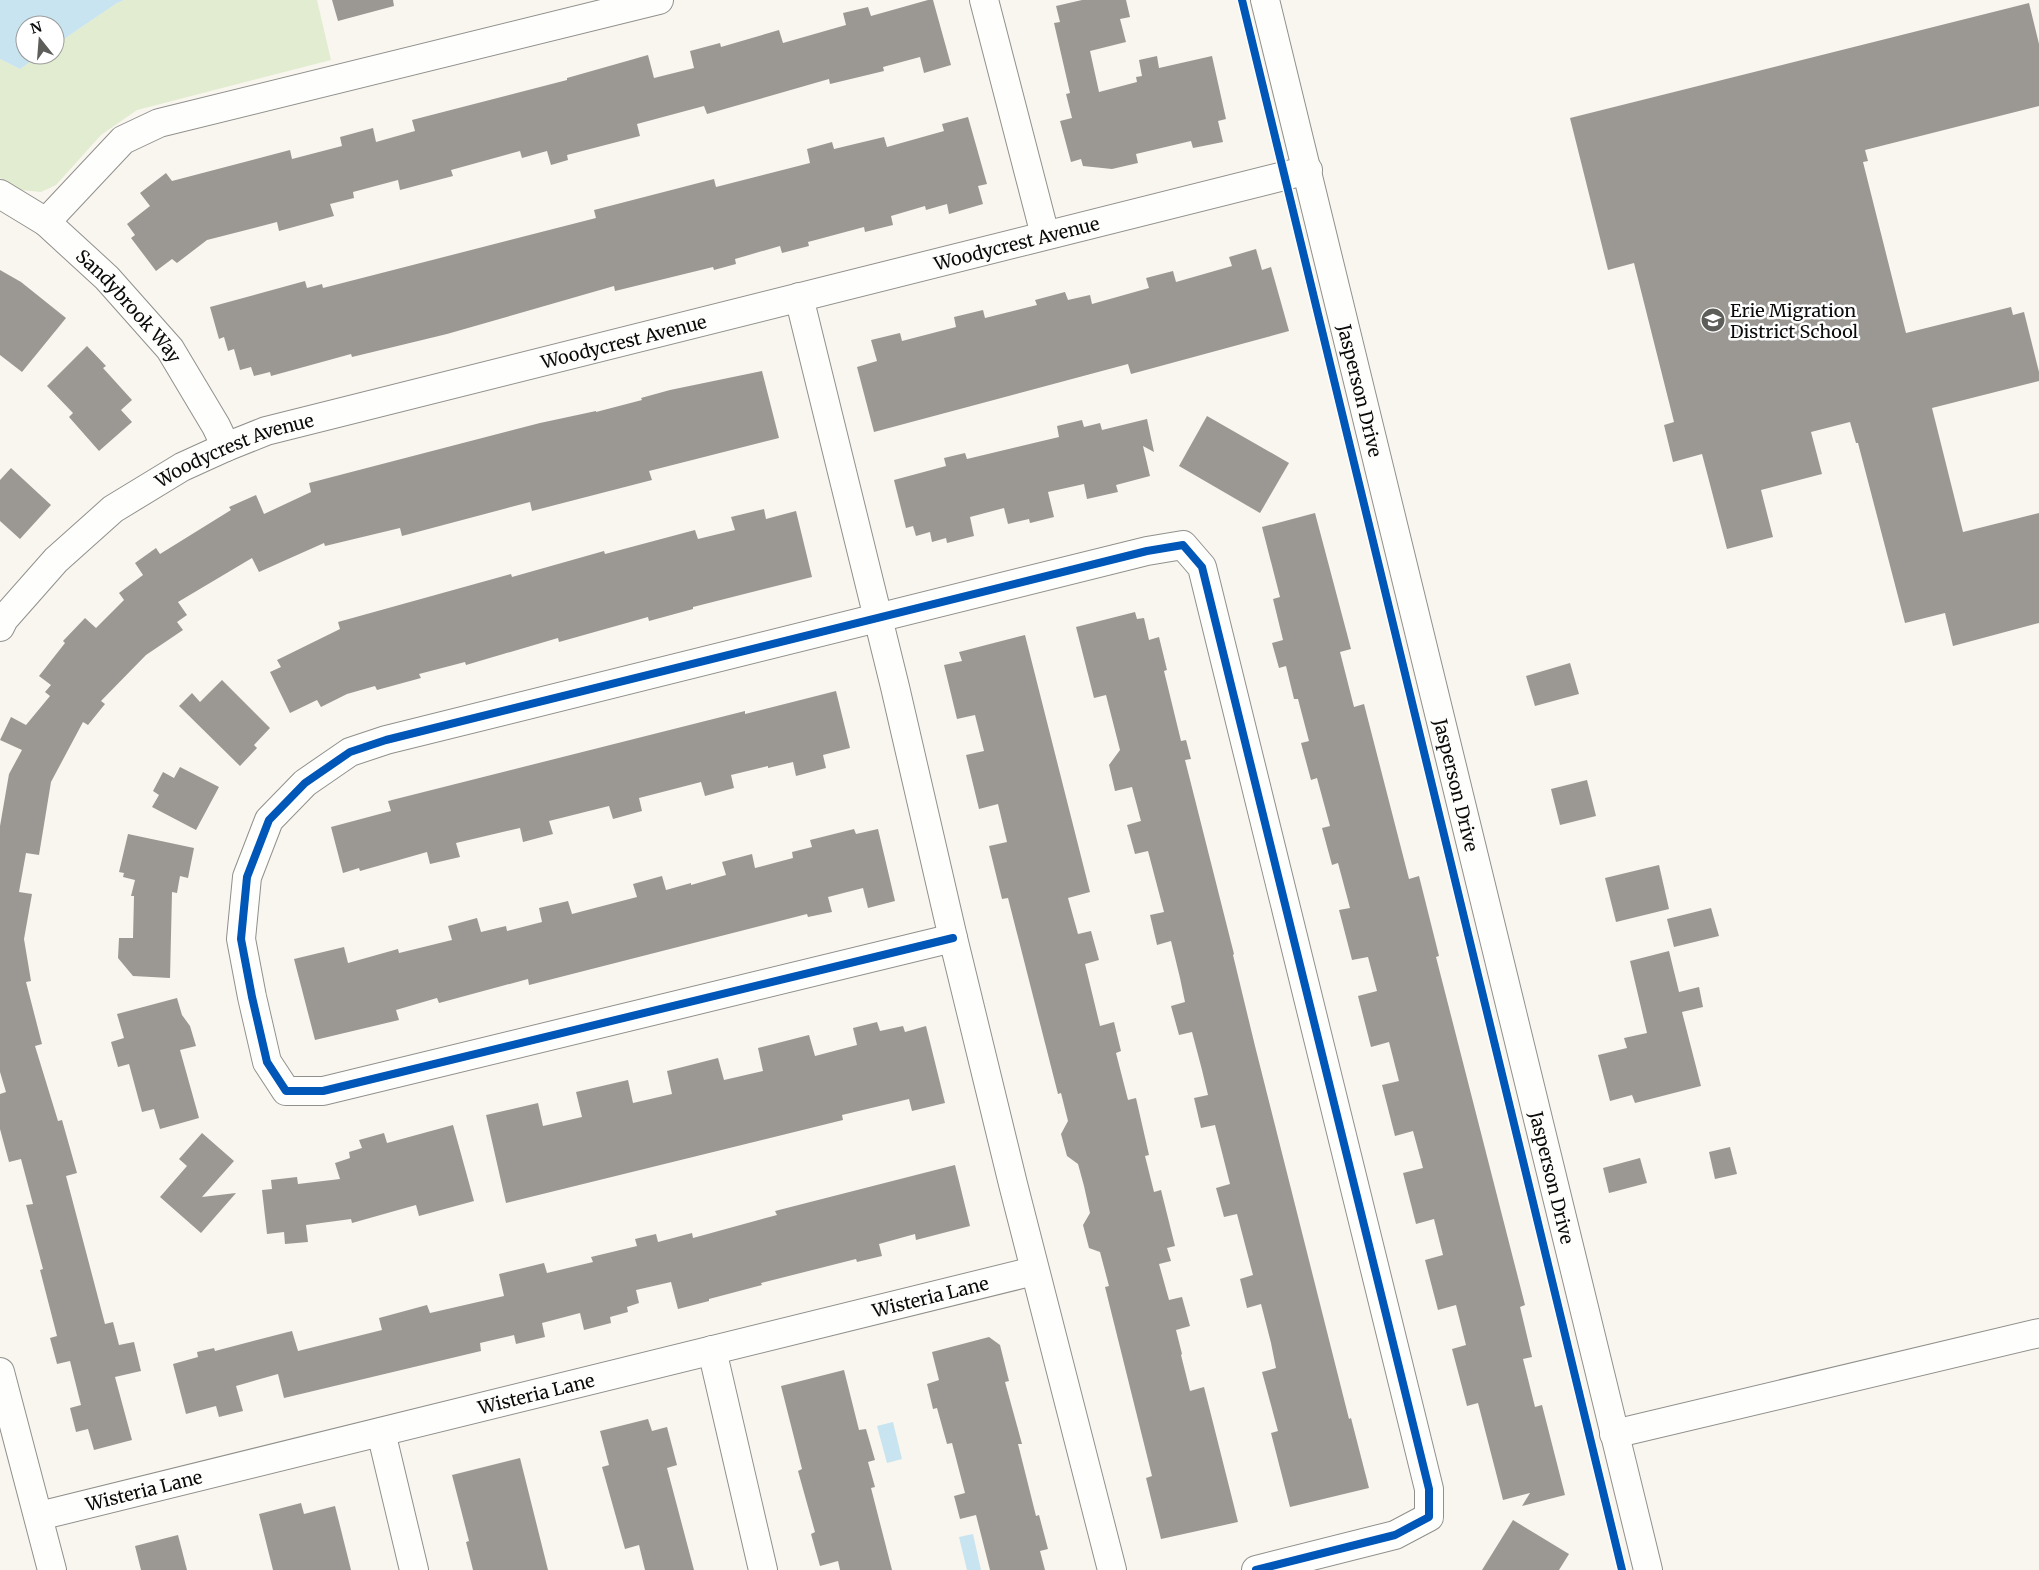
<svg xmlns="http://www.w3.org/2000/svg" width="2039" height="1570" font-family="Merriweather,serif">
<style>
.green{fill:#e2ecd0}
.water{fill:#c7e4f0}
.building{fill:#9b9894}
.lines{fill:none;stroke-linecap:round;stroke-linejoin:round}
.minor-casing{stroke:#91908d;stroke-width:30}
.minor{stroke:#fefefc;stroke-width:28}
.cycleway-casing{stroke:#fff;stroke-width:11}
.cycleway{stroke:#0057b8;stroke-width:8}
.labels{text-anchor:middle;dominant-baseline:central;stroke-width:5;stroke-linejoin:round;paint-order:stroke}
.street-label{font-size:18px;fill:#0a0a0a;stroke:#fff}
.poi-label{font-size:18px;fill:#0a0a0a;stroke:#fff;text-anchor:start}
</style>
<rect width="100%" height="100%" fill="#f8f6ee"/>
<path class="green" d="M 124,0 L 317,0 L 331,60 L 137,110 L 101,135 L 56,185 L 41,192 L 22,190 L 0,178 L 0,59 L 20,69 L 40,55 L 55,55 L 55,45 L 117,3 Z"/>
<g class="water">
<path d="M 0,0 L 124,0 L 117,3 L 55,45 L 55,25 L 25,25 L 25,55 L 40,55 L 20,69 L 0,59 Z"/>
<path d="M 893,1422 L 902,1459 L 887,1463 L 877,1426 Z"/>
<path d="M 973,1534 L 981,1570 L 967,1570 L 959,1537 Z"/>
</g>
<g class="building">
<path d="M 332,0 L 393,0 L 394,6 L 338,21 Z"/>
<path d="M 928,0 L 933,0 L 951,65 L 924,73 L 920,57 L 883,67 L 884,71 L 830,84 L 829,79 L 707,114 L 704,106 L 637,124 L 640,136 L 567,155 L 568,160 L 551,165 L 547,151 L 522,158 L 520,151 L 451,170 L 453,176 L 400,190 L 398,180 L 353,192 L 354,198 L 330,204 L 334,216 L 279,231 L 277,222 L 207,240 L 177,263 L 172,259 L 156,271 L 131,238 L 135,235 L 127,224 L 150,206 L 140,193 L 166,173 L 172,181 L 290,150 L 292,159 L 342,146 L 340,137 L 373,128 L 376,142 L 415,131 L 412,120 L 567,80 L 567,78 L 627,61 L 648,55 L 654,78 L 694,68 L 690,51 L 720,43 L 721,47 L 779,30 L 783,43 L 846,25 L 843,13 L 868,7 L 871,16 Z"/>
<path d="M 1082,0 L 1126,0 L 1130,17 L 1120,19 L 1126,42 L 1090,51 L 1099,92 L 1137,82 L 1136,77 L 1142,76 L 1139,60 L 1157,56 L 1159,68 L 1212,56 L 1226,119 L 1218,121 L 1223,142 L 1193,148 L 1191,141 L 1136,154 L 1138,163 L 1112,169 L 1083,166 L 1081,159 L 1071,162 L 1060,121 L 1072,118 L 1066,94 L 1070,93 L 1054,23 L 1060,22 L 1056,6 Z"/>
<path d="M 2029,3 L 2039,44 L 2039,106 L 1865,150 L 1868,161 L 1863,162 L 1906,333 L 2011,307 L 2013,315 L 2024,312 L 2039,372 L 2039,381 L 1932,408 L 1963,532 L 2039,513 L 2039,623 L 1953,646 L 1945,613 L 1905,623 L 1858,443 L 1856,443 L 1850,422 L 1811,432 L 1822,474 L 1761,490 L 1773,537 L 1727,549 L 1702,454 L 1673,462 L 1664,425 L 1674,422 L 1634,263 L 1608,270 L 1570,118 Z"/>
<path d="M 968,117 L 987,184 L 978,186 L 983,204 L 949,214 L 947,204 L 926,210 L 925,206 L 891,216 L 893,225 L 865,232 L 864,227 L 808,242 L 809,246 L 782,253 L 780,246 L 735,259 L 736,264 L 714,270 L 713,267 L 615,291 L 614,286 L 447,334 L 352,357 L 351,354 L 271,376 L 270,372 L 254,376 L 251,367 L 240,370 L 234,349 L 228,351 L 224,337 L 219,339 L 210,307 L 305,281 L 307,288 L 322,284 L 323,288 L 596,218 L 594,210 L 714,179 L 716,187 L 810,163 L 807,149 L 832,142 L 834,149 L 884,137 L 887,147 L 944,131 L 942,124 Z"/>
<path d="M 1256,249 L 1262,270 L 1271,267 L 1289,331 L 1131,374 L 1128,364 L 874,432 L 857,367 L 877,361 L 871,340 L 900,333 L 902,341 L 956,327 L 954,317 L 983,310 L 985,318 L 1037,305 L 1035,300 L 1065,292 L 1068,300 L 1090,295 L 1092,304 L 1149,288 L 1146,278 L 1173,271 L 1176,282 L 1232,266 L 1229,257 Z"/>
<path d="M 0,270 L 21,282 L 66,318 L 22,372 L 0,355 Z"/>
<path d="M 87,346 L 106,366 L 103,368 L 132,400 L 121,410 L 132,422 L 99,451 L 69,417 L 73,413 L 47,386 Z"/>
<path d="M 762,371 L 779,438 L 649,471 L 652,480 L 532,511 L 530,502 L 402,536 L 400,528 L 325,546 L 324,543 L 259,572 L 252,558 L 178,602 L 187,615 L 177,622 L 183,630 L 146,655 L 101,701 L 105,704 L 88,725 L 83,722 L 51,782 L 39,855 L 26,853 L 19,892 L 32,894 L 24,939 L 31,981 L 26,982 L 42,1044 L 35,1046 L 58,1121 L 62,1120 L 77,1173 L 66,1176 L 105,1324 L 113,1322 L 119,1345 L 134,1342 L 141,1371 L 115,1377 L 132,1440 L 94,1450 L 88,1429 L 76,1432 L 70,1408 L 81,1405 L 70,1361 L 57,1364 L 50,1338 L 57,1336 L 40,1270 L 43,1269 L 26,1205 L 33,1204 L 21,1159 L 9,1162 L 0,1129 L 0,1094 L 6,1092 L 0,1072 L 0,826 L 9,774 L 22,750 L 0,740 L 11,717 L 26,725 L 50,696 L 45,692 L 51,685 L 39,676 L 65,643 L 63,641 L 85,618 L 96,628 L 124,600 L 119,593 L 143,575 L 135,563 L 156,548 L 160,554 L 231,510 L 229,507 L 256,495 L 264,514 L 311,492 L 309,483 L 540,423 L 596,411 L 596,412 L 642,400 L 641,398 L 670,390 Z"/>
<path d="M 1207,416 L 1289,463 L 1260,513 L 1179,466 Z"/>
<path d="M 1147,419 L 1154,452 L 1143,446 L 1150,476 L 1116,485 L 1118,492 L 1087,499 L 1084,484 L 1048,492 L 1054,517 L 1030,523 L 1029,519 L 1008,524 L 1004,508 L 970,517 L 974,536 L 947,543 L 946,538 L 932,542 L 930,532 L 916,536 L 913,526 L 906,528 L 894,480 L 946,466 L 944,458 L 965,453 L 967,459 L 1059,437 L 1057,426 L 1082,420 L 1084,427 L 1100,423 L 1102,430 Z"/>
<path d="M 11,468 L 51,505 L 20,539 L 0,521 L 0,480 Z"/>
<path d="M 764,509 L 766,519 L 796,511 L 812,577 L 693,607 L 693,609 L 649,621 L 648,617 L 559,642 L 558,638 L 466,665 L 465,662 L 419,674 L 421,678 L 377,690 L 375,686 L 347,694 L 321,707 L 317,700 L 290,713 L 270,672 L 281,667 L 277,660 L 340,629 L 338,622 L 511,574 L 512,577 L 604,551 L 605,554 L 695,530 L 698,539 L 735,530 L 731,517 Z"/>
<path d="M 1315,513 L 1351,649 L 1340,652 L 1354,707 L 1364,704 L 1409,879 L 1419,876 L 1439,956 L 1436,957 L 1525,1305 L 1520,1307 L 1532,1357 L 1523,1359 L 1535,1407 L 1542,1405 L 1565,1495 L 1522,1506 L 1530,1493 L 1503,1500 L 1478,1403 L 1467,1406 L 1452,1349 L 1466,1345 L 1456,1305 L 1438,1310 L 1425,1260 L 1443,1255 L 1434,1219 L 1416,1224 L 1403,1173 L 1423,1168 L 1413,1131 L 1395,1136 L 1382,1085 L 1399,1081 L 1389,1042 L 1371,1047 L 1358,996 L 1377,991 L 1368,957 L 1352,960 L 1339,910 L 1350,908 L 1338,863 L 1332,865 L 1322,828 L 1330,826 L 1317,778 L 1311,780 L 1301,743 L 1309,741 L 1298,699 L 1294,699 L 1286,666 L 1279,668 L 1272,643 L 1283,640 L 1273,599 L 1280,597 L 1262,527 Z"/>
<path d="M 1135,612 L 1137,619 L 1144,618 L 1149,640 L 1159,637 L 1167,670 L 1164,671 L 1181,741 L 1186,740 L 1191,759 L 1185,760 L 1234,954 L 1233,955 L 1255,1046 L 1349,1419 L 1351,1418 L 1369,1488 L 1290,1507 L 1271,1433 L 1278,1431 L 1262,1372 L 1276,1368 L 1271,1343 L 1261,1304 L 1247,1308 L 1240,1279 L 1253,1275 L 1237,1214 L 1224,1217 L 1216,1188 L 1230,1184 L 1215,1125 L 1201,1128 L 1194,1098 L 1208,1095 L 1202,1070 L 1192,1032 L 1179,1035 L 1171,1006 L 1185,1002 L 1180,978 L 1171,941 L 1157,945 L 1150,915 L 1164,912 L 1148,851 L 1135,854 L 1127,825 L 1141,821 L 1132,787 L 1115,791 L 1109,765 L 1120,750 L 1106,695 L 1094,698 L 1076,627 Z"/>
<path d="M 1025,635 L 1090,892 L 1068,898 L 1078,934 L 1091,931 L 1099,960 L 1085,964 L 1100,1026 L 1114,1022 L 1121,1051 L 1116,1053 L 1128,1100 L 1136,1098 L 1149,1155 L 1145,1156 L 1154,1192 L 1161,1190 L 1175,1246 L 1167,1248 L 1171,1261 L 1159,1264 L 1169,1300 L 1182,1297 L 1190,1326 L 1176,1330 L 1182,1354 L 1181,1355 L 1190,1391 L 1204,1387 L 1238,1522 L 1161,1539 L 1146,1478 L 1152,1476 L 1105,1287 L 1109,1286 L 1100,1252 L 1089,1248 L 1083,1225 L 1090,1213 L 1084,1186 L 1078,1164 L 1067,1156 L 1061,1134 L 1068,1121 L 1061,1093 L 1058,1094 L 1008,898 L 1002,899 L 989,846 L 1007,842 L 998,804 L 979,809 L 966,755 L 984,751 L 975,715 L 957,719 L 944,665 L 962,661 L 959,652 Z"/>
<path d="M 1570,663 L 1579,694 L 1535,706 L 1526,676 Z"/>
<path d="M 222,680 L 270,728 L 254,745 L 257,748 L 240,766 L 179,706 L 192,693 L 200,702 Z"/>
<path d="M 836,691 L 850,748 L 823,755 L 826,768 L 796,776 L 793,762 L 768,768 L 768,766 L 731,775 L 734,788 L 705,796 L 701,782 L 639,798 L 642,811 L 613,819 L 609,806 L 549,821 L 553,834 L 523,842 L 520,828 L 456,843 L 460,857 L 430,864 L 427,852 L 360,871 L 359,868 L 343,873 L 331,827 L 391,811 L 388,801 L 745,711 L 745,714 Z"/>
<path d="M 180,767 L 219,787 L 196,830 L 152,807 L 159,795 L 153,791 L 163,772 L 174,778 Z"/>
<path d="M 1587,780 L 1596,816 L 1560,825 L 1551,789 Z"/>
<path d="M 854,829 L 856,834 L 878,829 L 895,901 L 868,908 L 863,888 L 828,897 L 832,912 L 808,917 L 807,914 L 529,985 L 528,979 L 439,1003 L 437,998 L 396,1010 L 399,1020 L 315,1040 L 294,959 L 344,947 L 348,963 L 398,949 L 399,953 L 452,940 L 448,926 L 477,918 L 481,932 L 506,926 L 507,931 L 542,922 L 539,908 L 568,901 L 572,914 L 637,897 L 633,884 L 662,876 L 666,890 L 691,883 L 691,885 L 726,875 L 722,862 L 752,854 L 755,868 L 793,858 L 792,852 L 812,847 L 810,840 Z"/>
<path d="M 128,834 L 194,848 L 188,878 L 180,876 L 177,893 L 172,892 L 170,978 L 133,976 L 118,958 L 119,938 L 133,938 L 134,896 L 131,896 L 135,880 L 123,877 L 124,873 L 119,872 Z"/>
<path d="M 1659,865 L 1669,909 L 1616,922 L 1605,878 Z"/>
<path d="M 1711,908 L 1719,936 L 1674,947 L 1667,919 Z"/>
<path d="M 1669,951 L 1679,992 L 1699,987 L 1703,1007 L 1682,1012 L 1701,1086 L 1635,1103 L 1632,1095 L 1610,1101 L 1598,1055 L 1627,1048 L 1624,1038 L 1647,1033 L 1630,961 Z"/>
<path d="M 177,998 L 182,1015 L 190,1026 L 196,1046 L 180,1050 L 199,1118 L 160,1129 L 154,1109 L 142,1112 L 129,1064 L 118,1067 L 111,1042 L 124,1038 L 117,1014 Z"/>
<path d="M 877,1022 L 880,1031 L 903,1026 L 905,1032 L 926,1026 L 945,1103 L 912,1111 L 909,1099 L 842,1115 L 843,1120 L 506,1203 L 486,1115 L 538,1103 L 543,1126 L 582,1117 L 576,1092 L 628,1080 L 633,1103 L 672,1094 L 667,1071 L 718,1058 L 724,1080 L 763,1071 L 758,1048 L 809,1035 L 815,1056 L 857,1045 L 853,1028 Z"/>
<path d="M 453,1125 L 474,1201 L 419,1216 L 416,1205 L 352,1223 L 351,1219 L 306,1225 L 308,1242 L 285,1244 L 284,1232 L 267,1234 L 262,1190 L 272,1189 L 271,1180 L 297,1177 L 298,1184 L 340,1179 L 335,1163 L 350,1158 L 349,1152 L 362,1148 L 359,1140 L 384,1133 L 387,1143 Z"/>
<path d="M 202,1133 L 234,1161 L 202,1197 L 236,1193 L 201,1233 L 160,1197 L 187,1166 L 179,1159 Z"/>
<path d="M 1730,1147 L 1737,1174 L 1715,1179 L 1709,1152 Z"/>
<path d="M 1640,1158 L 1647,1183 L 1609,1193 L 1603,1168 Z"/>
<path d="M 955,1165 L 970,1226 L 916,1240 L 915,1234 L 879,1244 L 882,1256 L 857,1262 L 856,1259 L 761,1283 L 762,1285 L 709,1299 L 709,1301 L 678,1309 L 671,1282 L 636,1290 L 639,1303 L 627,1307 L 628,1312 L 610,1317 L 611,1323 L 584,1330 L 580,1313 L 542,1323 L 545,1337 L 516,1344 L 514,1335 L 480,1343 L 481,1351 L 284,1398 L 278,1374 L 236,1386 L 243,1411 L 219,1417 L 216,1406 L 186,1414 L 173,1364 L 198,1357 L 197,1352 L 214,1348 L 215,1351 L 292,1331 L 298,1351 L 382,1330 L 379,1318 L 427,1305 L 430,1313 L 504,1296 L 499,1274 L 544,1263 L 547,1273 L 593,1262 L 591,1257 L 637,1246 L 635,1239 L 656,1234 L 658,1242 L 692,1233 L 693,1238 L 777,1215 L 775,1211 Z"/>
<path d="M 989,1337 L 1000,1345 L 1009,1381 L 1005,1382 L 1022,1444 L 1018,1444 L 1036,1516 L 1039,1515 L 1048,1549 L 1040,1551 L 1045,1570 L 990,1570 L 976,1515 L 960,1519 L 954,1496 L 965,1493 L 952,1443 L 947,1444 L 937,1408 L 933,1409 L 927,1384 L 939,1380 L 932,1352 Z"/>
<path d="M 844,1370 L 859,1430 L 866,1429 L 875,1460 L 868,1462 L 875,1487 L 871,1488 L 892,1570 L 840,1570 L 838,1561 L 820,1566 L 811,1534 L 815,1532 L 798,1471 L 802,1469 L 781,1386 Z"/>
<path d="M 648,1419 L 652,1431 L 667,1427 L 677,1465 L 667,1468 L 694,1570 L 645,1570 L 639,1545 L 625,1549 L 602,1467 L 609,1465 L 600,1431 Z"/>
<path d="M 520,1458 L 548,1570 L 473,1570 L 466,1542 L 469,1541 L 452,1475 Z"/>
<path d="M 301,1503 L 304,1514 L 335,1506 L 351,1570 L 273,1570 L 259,1514 Z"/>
<path d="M 1513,1520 L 1569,1554 L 1559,1570 L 1482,1570 Z"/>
<path d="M 178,1535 L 187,1570 L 141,1570 L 135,1546 Z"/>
</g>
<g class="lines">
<defs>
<g id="minor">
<path d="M 984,0 L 1045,235"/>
<path id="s1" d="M 1265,0 L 1648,1570"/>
<path id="s2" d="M 0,194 L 46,222 L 107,278 L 170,349 L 216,426 L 226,447"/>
<path d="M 46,222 L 123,140 L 159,123 L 659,0"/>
<path d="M 799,297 L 895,687 L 953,938 L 1013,1184 L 1112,1570"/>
<path id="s3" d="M 0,627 L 4,619 L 56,560 L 113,509 L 182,467 L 226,447 L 266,431 L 1308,170"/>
<path d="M 953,938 L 323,1091 L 286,1091 L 267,1062 L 252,997 L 241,939 L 247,877 L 269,820 L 305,783 L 350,752 L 386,740 L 1147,551 L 1183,545 L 1202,567 L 1429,1489 L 1429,1517 L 1395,1535 L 1256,1570"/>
<path d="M 712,1350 L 763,1570"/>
<path d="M 0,1372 L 52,1570"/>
<path d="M 381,1432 L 414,1570"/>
<path d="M 1614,1434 L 2039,1333"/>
<path id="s4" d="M 39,1516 L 1034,1271"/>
</g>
</defs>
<use href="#minor" class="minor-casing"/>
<use href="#minor" class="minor"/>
<defs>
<g id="cycleway">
<path d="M 1242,0 L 1622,1570"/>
<path d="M 953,938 L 323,1091 L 286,1091 L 267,1062 L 252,997 L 241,939 L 247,877 L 269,820 L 305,783 L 350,752 L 386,740 L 1147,551 L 1183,545 L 1202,567 L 1429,1489 L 1429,1517 L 1395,1535 L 1256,1570"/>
</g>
</defs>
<use href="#cycleway" class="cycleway-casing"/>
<use href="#cycleway" class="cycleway"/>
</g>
<defs>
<symbol id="school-disc" viewBox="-11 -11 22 22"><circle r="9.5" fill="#5d5d5a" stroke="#fff"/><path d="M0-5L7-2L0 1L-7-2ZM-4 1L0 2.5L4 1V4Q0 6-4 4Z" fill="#fff"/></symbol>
</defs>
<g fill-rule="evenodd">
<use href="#school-disc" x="1699" y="306" width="28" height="28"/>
</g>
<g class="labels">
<g class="street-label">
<text stroke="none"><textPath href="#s3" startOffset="1110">Woodycrest Avenue</textPath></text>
<text stroke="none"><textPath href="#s2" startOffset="172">Sandybrook Way</textPath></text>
<text stroke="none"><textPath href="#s3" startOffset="705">Woodycrest Avenue</textPath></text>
<text stroke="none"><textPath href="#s1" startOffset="402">Jasperson Drive</textPath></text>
<text stroke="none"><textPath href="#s3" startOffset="300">Woodycrest Avenue</textPath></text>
<text stroke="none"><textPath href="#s1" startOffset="808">Jasperson Drive</textPath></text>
<text stroke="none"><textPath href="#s1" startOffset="1212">Jasperson Drive</textPath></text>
<text stroke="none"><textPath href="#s4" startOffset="918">Wisteria Lane</textPath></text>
<text stroke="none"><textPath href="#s4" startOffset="512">Wisteria Lane</textPath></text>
<text stroke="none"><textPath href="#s4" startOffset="108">Wisteria Lane</textPath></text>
</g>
<g class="poi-label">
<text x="1730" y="310">Erie Migration<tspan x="1730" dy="21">District School</tspan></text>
</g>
</g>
<g transform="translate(40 40) rotate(343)"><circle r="24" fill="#ffffff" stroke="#9d9d9d"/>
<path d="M0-4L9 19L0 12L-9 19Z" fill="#5d5d5a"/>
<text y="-8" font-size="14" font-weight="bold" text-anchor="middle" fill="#0a0a0a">N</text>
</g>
</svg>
